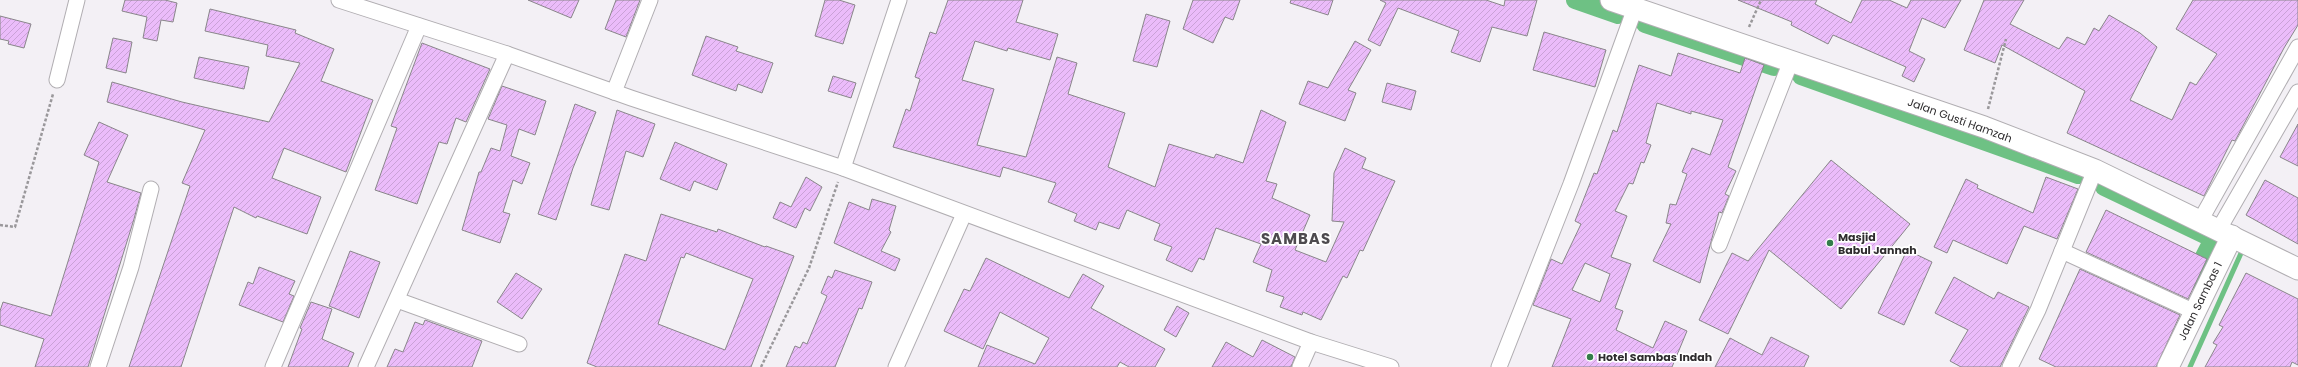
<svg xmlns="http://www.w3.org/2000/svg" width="2298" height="367" font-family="Poppins,sans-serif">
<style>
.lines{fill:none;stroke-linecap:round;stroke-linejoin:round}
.stream{stroke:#6ec184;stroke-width:5}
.canal{stroke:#6ec184;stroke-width:18}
.building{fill:url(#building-hatch);stroke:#89868a;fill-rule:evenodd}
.street-casing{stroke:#b1aeb2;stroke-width:17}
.secondary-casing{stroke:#b1aeb2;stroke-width:23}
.path{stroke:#9a989b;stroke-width:2.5;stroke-dasharray:3 2;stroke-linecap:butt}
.street{stroke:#fff;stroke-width:15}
.secondary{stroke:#fff;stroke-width:21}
.poi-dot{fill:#337c4a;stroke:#fff;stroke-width:1.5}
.labels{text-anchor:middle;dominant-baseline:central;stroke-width:3.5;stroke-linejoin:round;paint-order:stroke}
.street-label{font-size:11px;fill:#2e2c2e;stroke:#fff}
.poi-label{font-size:11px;font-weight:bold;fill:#2e2c2e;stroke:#fff;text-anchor:start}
.district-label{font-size:15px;font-weight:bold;letter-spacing:1px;fill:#4d4a4e;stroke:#fff}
</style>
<defs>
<pattern id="building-hatch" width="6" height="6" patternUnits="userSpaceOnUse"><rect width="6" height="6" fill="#ebbcfa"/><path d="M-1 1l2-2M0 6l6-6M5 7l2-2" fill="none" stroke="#caa2d7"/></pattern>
</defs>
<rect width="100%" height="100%" fill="#f3f0f5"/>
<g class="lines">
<path class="stream" d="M 2190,367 L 2242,251"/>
<g class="canal">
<path d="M 1575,0 L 1618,15"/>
<path d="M 1645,24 L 1774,67"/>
<path d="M 1801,76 L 2078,175"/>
<path d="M 2104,187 L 2213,239 L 2192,280"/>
</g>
</g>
<g class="building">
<path d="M 125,0 L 165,0 L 177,3 L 173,22 L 161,20 L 157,41 L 143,38 L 147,17 L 122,11 Z"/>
<path d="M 528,0 L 579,0 L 571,18 Z"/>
<path d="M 616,0 L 640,0 L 626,37 L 605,29 Z"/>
<path d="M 825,0 L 839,0 L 855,5 L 843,44 L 815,36 Z"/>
<path d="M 948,0 L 1023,0 L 1016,22 L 1058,34 L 1050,60 L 1008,48 L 1007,51 L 975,41 L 962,80 L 994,89 L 977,145 L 1026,157 L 1057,57 L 1077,63 L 1068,94 L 1125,113 L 1108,167 L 1155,187 L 1169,144 L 1214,158 L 1216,154 L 1243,163 L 1261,110 L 1286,122 L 1266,181 L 1277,184 L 1272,198 L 1310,215 L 1295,250 L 1326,262 L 1344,222 L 1332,221 L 1334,173 L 1345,148 L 1366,158 L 1362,168 L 1395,181 L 1363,251 L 1360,250 L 1347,278 L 1343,276 L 1321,320 L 1303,312 L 1302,315 L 1280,307 L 1284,297 L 1266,291 L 1272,270 L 1253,262 L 1261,244 L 1216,228 L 1204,260 L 1199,258 L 1192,272 L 1166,260 L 1172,247 L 1154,240 L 1160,224 L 1127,210 L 1119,229 L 1099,222 L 1096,230 L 1074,221 L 1077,214 L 1048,202 L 1056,183 L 1003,167 L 1000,177 L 893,147 L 906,109 L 910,111 L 920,79 L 915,77 L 930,32 L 936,34 Z"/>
<path d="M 1193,0 L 1240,0 L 1233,20 L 1225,17 L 1213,43 L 1183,29 Z"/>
<path d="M 1291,0 L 1333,0 L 1328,15 L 1290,3 Z"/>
<path d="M 1380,0 L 1486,0 L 1504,6 L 1505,0 L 1537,0 L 1527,36 L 1492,27 L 1480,62 L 1451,52 L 1459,31 L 1398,8 L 1380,46 L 1368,40 L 1386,3 Z"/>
<path d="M 1738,0 L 1817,0 L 1815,4 L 1851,23 L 1862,0 L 1889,0 L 1907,8 L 1911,0 L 1961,0 L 1945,28 L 1922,18 L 1909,51 L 1925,59 L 1914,82 L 1902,76 L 1906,67 L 1833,35 L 1828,44 L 1791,25 L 1792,22 Z"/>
<path d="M 1984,0 L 2024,0 L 2010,24 L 2059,49 L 2067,37 L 2085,45 L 2094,28 L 2099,31 L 2109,15 L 2140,33 L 2157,47 L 2130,100 L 2172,120 L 2190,82 L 2196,85 L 2217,54 L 2176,29 L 2193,0 L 2298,0 L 2298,25 L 2284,48 L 2235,141 L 2232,140 L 2204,196 L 2067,133 L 2085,91 L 2002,45 L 1995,63 L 1964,50 Z"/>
<path d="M 210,9 L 296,30 L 295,33 L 334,49 L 321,81 L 373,100 L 346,172 L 284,148 L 272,178 L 321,197 L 307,234 L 257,216 L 256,218 L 234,207 L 181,367 L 129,367 L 190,186 L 182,183 L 205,130 L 107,102 L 112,82 L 182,102 L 269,122 L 300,63 L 266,56 L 268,45 L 205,31 Z"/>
<path d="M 1146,14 L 1170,21 L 1157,67 L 1133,61 Z"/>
<path d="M 0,16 L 31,24 L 24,48 L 8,44 L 9,41 L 0,39 Z"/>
<path d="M 1544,32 L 1606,50 L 1595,87 L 1533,70 Z"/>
<path d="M 706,36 L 738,47 L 736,51 L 773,63 L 762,93 L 738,84 L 736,91 L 692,75 Z"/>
<path d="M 113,38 L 132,42 L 126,73 L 106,68 Z"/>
<path d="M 1355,41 L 1371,50 L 1348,90 L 1356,93 L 1345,121 L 1299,104 L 1308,81 L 1328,88 Z"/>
<path d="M 422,43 L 490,69 L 466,122 L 456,118 L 447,144 L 439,142 L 417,204 L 375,190 L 397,128 L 391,126 Z"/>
<path d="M 1678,53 L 1740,73 L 1745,58 L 1764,65 L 1728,167 L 1736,171 L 1725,194 L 1729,196 L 1722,213 L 1719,212 L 1700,283 L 1653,261 L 1671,224 L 1666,223 L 1670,204 L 1676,205 L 1687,174 L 1682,172 L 1692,148 L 1710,155 L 1723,120 L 1691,111 L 1691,114 L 1657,103 L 1646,143 L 1651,145 L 1644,163 L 1641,162 L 1633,184 L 1629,183 L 1615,211 L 1627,216 L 1611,257 L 1631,264 L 1615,308 L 1623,311 L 1616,330 L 1653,348 L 1665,321 L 1687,331 L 1672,367 L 1552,367 L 1571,319 L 1533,305 L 1551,259 L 1562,264 L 1581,224 L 1575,221 L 1594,173 L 1597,174 L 1613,130 L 1617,132 L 1639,65 L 1671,76 ZM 1585,263 L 1610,274 L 1600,302 L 1572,290 Z"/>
<path d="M 199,57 L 249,67 L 244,89 L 194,78 Z"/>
<path d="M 833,76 L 856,83 L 851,98 L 828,91 Z"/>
<path d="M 1387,83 L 1416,91 L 1411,110 L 1382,102 Z"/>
<path d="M 502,86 L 546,101 L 535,135 L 519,129 L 511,156 L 530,163 L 522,184 L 513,180 L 503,212 L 510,214 L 500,243 L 462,230 L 479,172 L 481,172 L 491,148 L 500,151 L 507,125 L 488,119 Z"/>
<path d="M 575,104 L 596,112 L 573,168 L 556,220 L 538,214 Z"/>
<path d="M 617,110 L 655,124 L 643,157 L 626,151 L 609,210 L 591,205 Z"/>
<path d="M 99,122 L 128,135 L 107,182 L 141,193 L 134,219 L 88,367 L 35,367 L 44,339 L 0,325 L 0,311 L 3,302 L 51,316 L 99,162 L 84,155 Z"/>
<path d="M 2298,124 L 2298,166 L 2280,157 Z"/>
<path d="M 675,142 L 727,164 L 717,190 L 694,181 L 690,191 L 660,179 Z"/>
<path d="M 1831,160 L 1910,224 L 1841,309 L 1769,250 L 1728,334 L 1699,320 L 1732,253 L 1748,261 Z"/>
<path d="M 806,177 L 822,187 L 810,211 L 805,208 L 796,228 L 773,218 L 780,202 L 791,207 Z"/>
<path d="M 2046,177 L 2078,189 L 2057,239 L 2024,226 L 2007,264 L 1953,240 L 1947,253 L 1934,247 L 1966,179 L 1978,185 L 1977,188 L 2033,213 Z"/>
<path d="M 2265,180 L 2298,198 L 2298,244 L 2246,215 Z"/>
<path d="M 872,199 L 896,206 L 889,230 L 891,232 L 881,251 L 900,259 L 895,271 L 834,243 L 849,202 L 869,210 Z"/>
<path d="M 2106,210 L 2207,259 L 2188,299 L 2086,252 Z"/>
<path d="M 661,214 L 717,232 L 718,229 L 765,247 L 766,246 L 794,256 L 751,367 L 597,367 L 587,363 L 625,254 L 646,261 ZM 686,253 L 753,279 L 725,350 L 658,324 L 681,257 L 684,258 Z"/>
<path d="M 1907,250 L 1932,262 L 1904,325 L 1878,313 Z"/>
<path d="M 350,251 L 380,262 L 359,318 L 329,306 Z"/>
<path d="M 986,258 L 1069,298 L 1083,274 L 1104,286 L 1091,308 L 1165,349 L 1155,367 L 1129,367 L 1120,362 L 1117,367 L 978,367 L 987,345 L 1035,364 L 1049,338 L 1000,312 L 983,349 L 944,331 L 964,289 L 970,291 Z"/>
<path d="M 259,267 L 295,281 L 289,294 L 294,296 L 283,322 L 239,305 L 248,282 L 253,284 Z"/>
<path d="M 2080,269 L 2180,315 L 2156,367 L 2056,367 L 2039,359 Z"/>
<path d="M 835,270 L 872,282 L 862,309 L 859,308 L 835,367 L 786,367 L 795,346 L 800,348 L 803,342 L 807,344 L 827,296 L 821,293 L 828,276 L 832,278 Z"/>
<path d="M 516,273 L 542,289 L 522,319 L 497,302 Z"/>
<path d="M 2246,273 L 2298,299 L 2298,365 L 2292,362 L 2290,367 L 2205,367 L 2217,345 L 2213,343 L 2223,327 L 2219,325 Z"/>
<path d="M 1954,277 L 1994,299 L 1998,292 L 2029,307 L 2000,367 L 1961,367 L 1950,361 L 1968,330 L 1935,313 Z"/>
<path d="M 311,302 L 332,309 L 322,339 L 354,353 L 348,367 L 288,367 L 302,329 L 300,328 Z"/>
<path d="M 1177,306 L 1189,313 L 1176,337 L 1164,330 Z"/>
<path d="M 425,320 L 482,341 L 472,367 L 387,367 L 395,349 L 403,352 L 415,322 L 423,325 Z"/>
<path d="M 1771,337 L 1809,356 L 1804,367 L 1715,367 L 1730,338 L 1762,355 Z"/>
<path d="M 1262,340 L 1295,357 L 1291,367 L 1212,367 L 1226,342 L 1253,357 Z"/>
</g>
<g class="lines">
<defs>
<g id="street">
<path d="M 339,0 L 507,54 L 631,98 L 843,168 L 1311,342 L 1391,367"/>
<path d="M 57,80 L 77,0"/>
<path d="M 614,92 L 650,0"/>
<path d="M 843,168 L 899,0"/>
<path d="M 2200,221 L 2298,47"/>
<path d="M 2219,229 L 2298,92"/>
<path d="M 1719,245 L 1791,61"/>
<path d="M 2062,251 L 2195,312"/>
<path d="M 397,300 L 519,344"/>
<path d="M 98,367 L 131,267 L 151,189"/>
<path d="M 273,367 L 419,26"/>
<path d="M 366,367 L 507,54"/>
<path d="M 896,367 L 964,214"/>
<path d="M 1300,367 L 1311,342"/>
<path d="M 1499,367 L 1571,184 L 1635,8"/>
<path d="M 2010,367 L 2038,310 L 2095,170"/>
</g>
<g id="secondary">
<path d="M 1611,0 L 1984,127 L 2095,170 L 2298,269"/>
<path d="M 2168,367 L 2232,236"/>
</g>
</defs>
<use href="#street" class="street-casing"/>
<use href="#secondary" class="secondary-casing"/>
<g class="path">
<path d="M 1749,27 L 1761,0"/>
<path d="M 1988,109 L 2006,39"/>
<path d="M 0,225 L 15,227 L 53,94"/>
<path d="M 761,367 L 809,268 L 838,182"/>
</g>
<use href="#street" class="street"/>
<use href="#secondary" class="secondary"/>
</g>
<g class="poi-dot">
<circle cx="1830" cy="243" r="4"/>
<circle cx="1590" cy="357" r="4"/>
</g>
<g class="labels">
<g class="street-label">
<text transform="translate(1960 120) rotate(20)">Jalan Gusti Hamzah</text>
<text transform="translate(2200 301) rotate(-64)">Jalan Sambas 1</text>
</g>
<g class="poi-label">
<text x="1838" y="237">Masjid<tspan x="1838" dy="13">Babul Jannah</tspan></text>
<text x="1598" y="357">Hotel Sambas Indah</text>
</g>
<g class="district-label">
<text x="1296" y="238">SAMBAS</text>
</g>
</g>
</svg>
